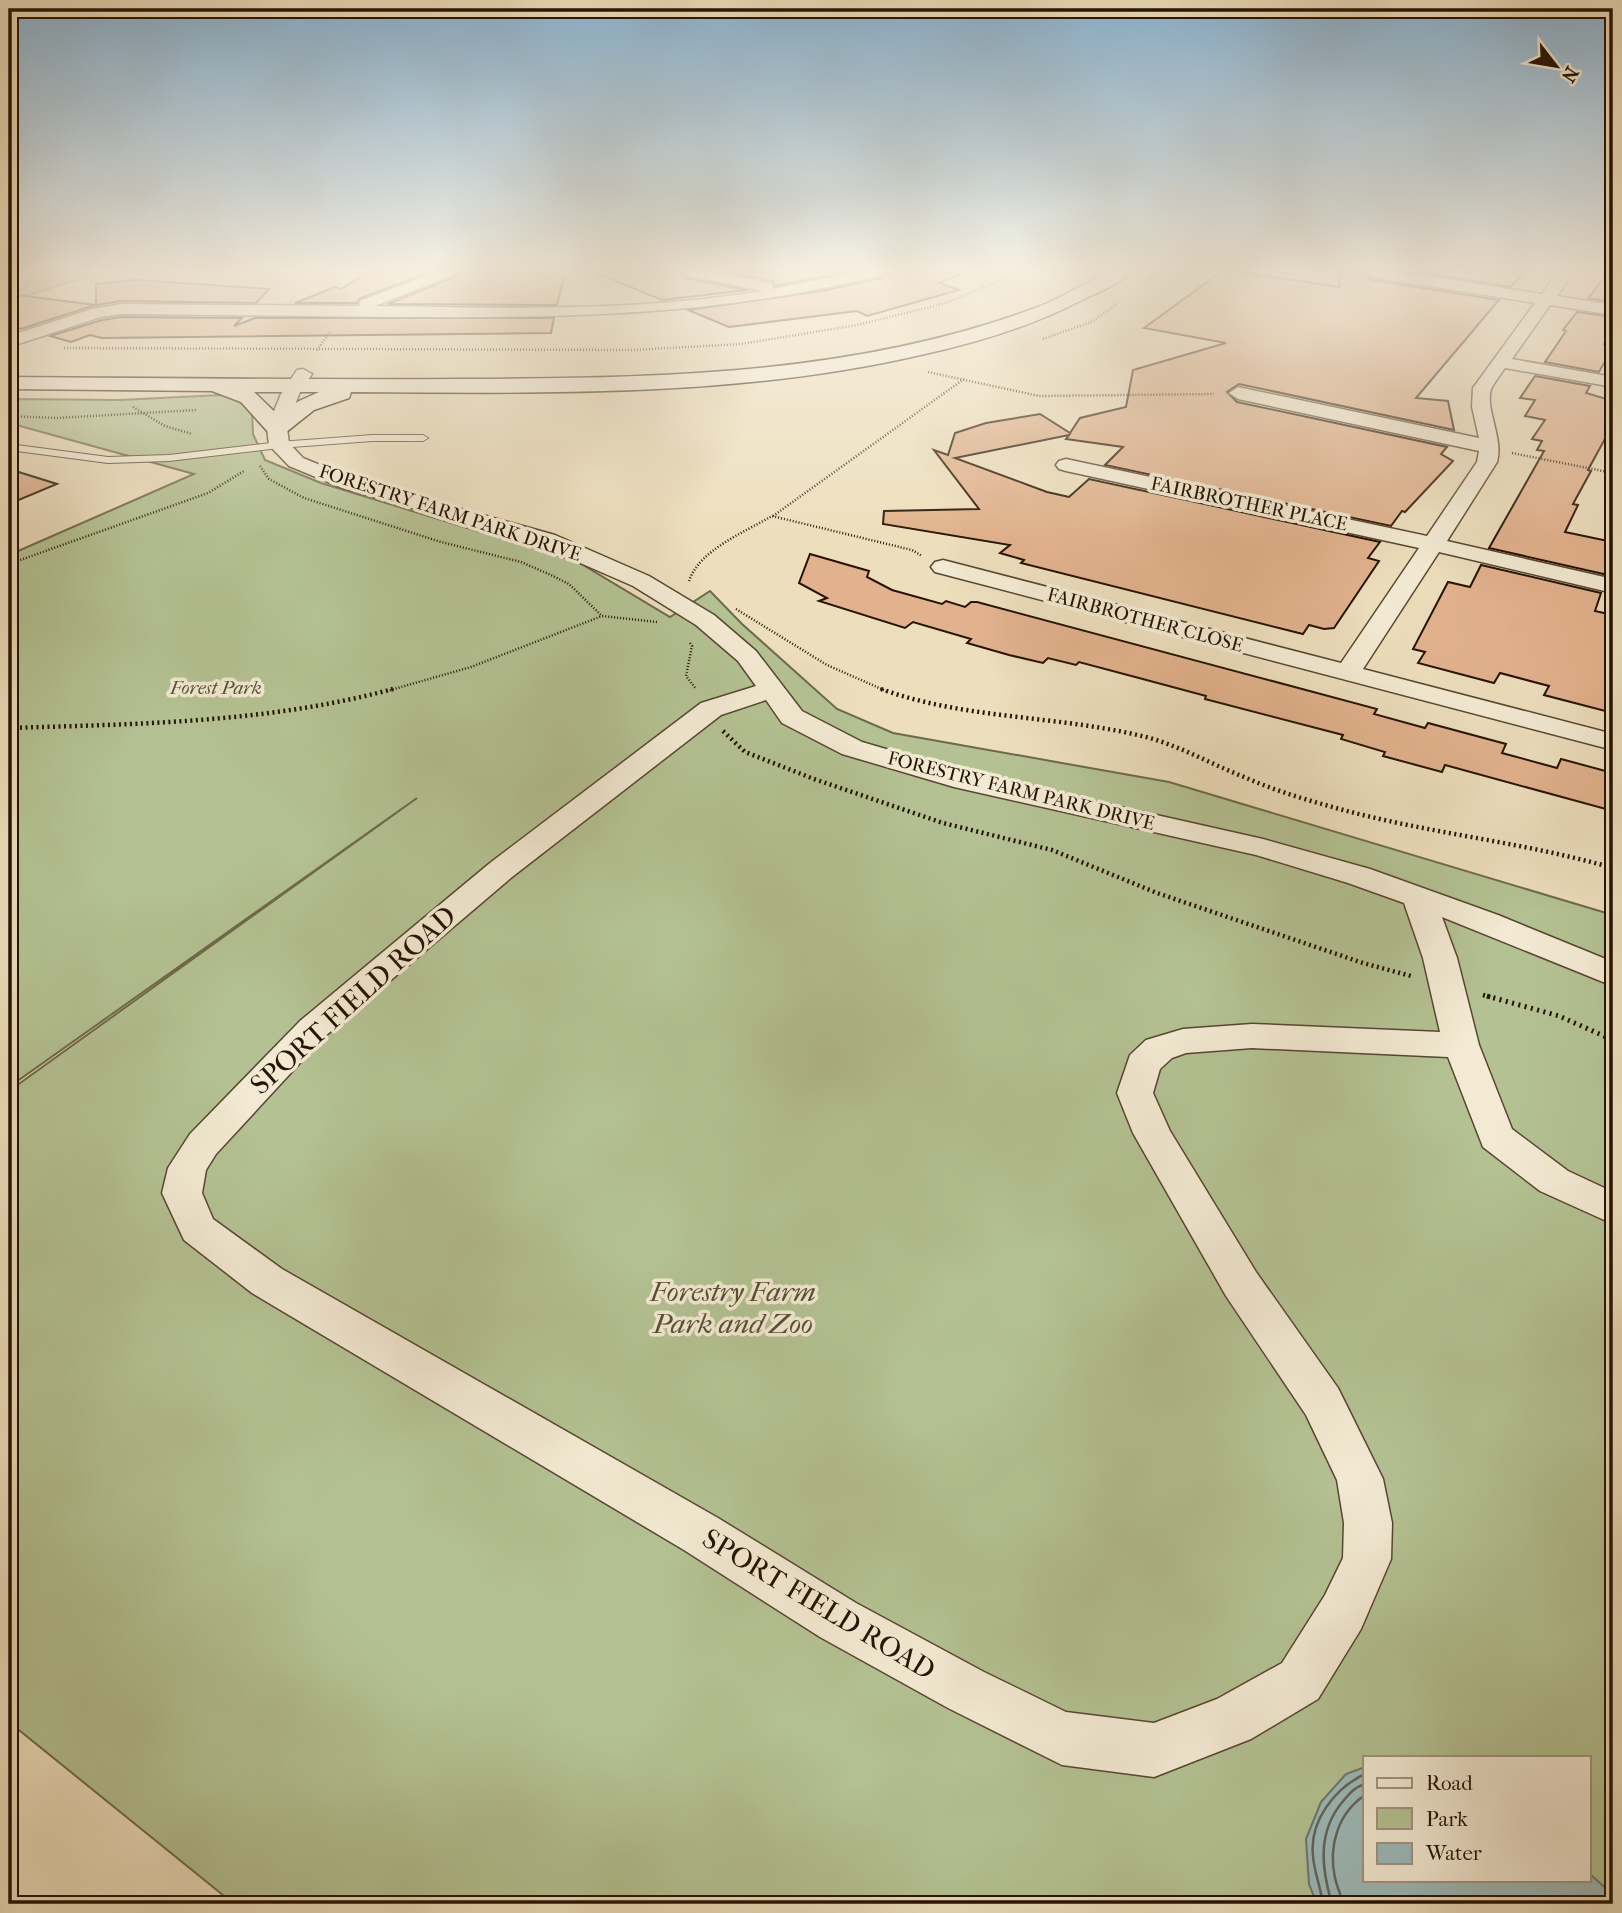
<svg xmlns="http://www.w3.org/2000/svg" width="1622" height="1913" font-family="'IM FELL French Canon',serif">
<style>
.green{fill:#b4c293;stroke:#6d6a4b;stroke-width:2;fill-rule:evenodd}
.water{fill:#9dbaba;stroke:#6d7771;stroke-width:2}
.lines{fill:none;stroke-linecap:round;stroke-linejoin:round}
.shore{stroke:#62665e;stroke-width:2.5}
.building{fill:#e1b28d;stroke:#261303;stroke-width:2}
.service-casing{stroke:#584631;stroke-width:2}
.minor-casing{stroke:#584631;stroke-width:3}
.secondary-casing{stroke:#261303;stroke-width:3}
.path-far2{stroke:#261303;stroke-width:2.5;stroke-dasharray:1 2;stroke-linecap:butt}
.path-far1{stroke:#261303;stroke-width:4.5;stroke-dasharray:2 3.5;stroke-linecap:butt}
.path{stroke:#261303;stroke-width:5;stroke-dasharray:2 4.5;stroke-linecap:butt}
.service{fill:#f3ead3;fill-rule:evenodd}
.minor{fill:#f3ead3;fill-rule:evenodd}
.secondary{fill:#f3ead3;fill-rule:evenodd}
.labels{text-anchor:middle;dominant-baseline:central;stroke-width:7;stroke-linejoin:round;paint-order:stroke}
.far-street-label{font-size:19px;fill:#261303;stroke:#f3ead3}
.far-park-label{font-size:19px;font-style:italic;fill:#585035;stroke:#f3ead3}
.near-street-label{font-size:28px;fill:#261303;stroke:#f3ead3}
.near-park-label{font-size:28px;font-style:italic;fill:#585035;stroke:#f3ead3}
</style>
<rect width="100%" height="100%" fill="#eddebc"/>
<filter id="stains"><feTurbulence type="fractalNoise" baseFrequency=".00286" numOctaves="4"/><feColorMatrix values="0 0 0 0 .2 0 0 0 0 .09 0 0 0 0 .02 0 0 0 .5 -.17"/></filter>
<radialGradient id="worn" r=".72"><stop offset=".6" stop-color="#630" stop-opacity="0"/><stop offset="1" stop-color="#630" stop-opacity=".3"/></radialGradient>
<g class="green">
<path d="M 33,272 L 102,272 L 9,301 L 9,293 L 26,287 Z"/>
<path d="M 220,395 L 232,397 L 252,411 L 253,434 L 265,460 L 321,483 L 578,562 L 670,617 L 710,591 L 742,624 L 837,709 L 893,733 L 1169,782 L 1613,915 L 1613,1904 L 234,1904 L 9,1722 L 9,1091 L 417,798 L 9,1087 L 9,555 L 194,474 L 9,423 L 9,399 L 120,400 ZM 1365,1757 L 1589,1757 L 1589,1880 L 1365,1880 Z"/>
</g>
<path class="water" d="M 1365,1767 L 1365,1880 L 1589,1880 L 1589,1873 L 1613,1895 L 1613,1904 L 1317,1904 L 1309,1884 L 1306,1839 L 1321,1802 L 1346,1774 Z"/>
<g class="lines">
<g class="shore">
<path d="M 1323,1904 C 1321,1888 1314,1872 1313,1856 C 1309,1821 1335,1788 1365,1774"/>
<path d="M 1332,1904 C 1321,1867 1317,1831 1344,1800 C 1351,1792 1355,1787 1365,1784"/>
<path d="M 1343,1904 C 1341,1895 1337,1887 1335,1878 C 1328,1846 1338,1813 1365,1795"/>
</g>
</g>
<g class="building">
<path d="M 369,272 L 429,272 L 359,299 L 357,303 L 295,303 L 335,287 L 341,289 Z"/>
<path d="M 459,272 L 565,272 L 557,305 L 388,304 L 455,277 Z"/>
<path d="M 594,272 L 682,272 L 686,278 L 747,290 L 662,300 Z"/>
<path d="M 725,272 L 846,272 L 775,286 L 773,281 Z"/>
<path d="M 886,272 L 965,272 L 939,283 L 959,290 L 867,316 L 857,311 L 729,327 L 688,310 L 822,291 L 882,278 Z"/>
<path d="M 1221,272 L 1242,272 L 1339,287 L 1340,272 L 1362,272 L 1372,280 L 1499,300 L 1416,398 L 1448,401 L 1454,430 L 1239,384 L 1227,392 L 1237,402 L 1447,447 L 1441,454 L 1453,461 L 1405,512 L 1402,511 L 1391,526 L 1105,465 L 1123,447 L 1066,439 L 1069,435 L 955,458 L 1047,492 L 1069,497 L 1089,479 L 1380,542 L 1368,558 L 1379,561 L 1334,628 L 1324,629 L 1309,625 L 1303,634 L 1021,563 L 1024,560 L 1000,553 L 1010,545 L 883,524 L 884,511 L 979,509 L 934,450 L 948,455 L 955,433 L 986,423 L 1040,414 L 1070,433 L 1080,418 L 1126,407 L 1133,370 L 1226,343 L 1144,328 Z"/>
<path d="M 1415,272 L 1524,272 L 1511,287 Z"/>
<path d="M 1609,272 L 1613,272 L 1613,302 L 1588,298 Z"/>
<path d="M 136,280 L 269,289 L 256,303 L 121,301 L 92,306 L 21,329 L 9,326 L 9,294 L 96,305 L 96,284 Z"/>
<path d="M 1577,312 L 1613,317 L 1613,331 L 1604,344 L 1613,347 L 1599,372 L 1545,362 L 1566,331 L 1563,330 Z"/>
<path d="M 121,317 L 242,318 L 234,326 L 255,318 L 554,318 L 551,333 L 102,338 L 90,335 L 71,342 L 50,336 L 102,320 Z"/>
<path d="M 1535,376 L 1590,386 L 1586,393 L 1613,401 L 1613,424 L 1588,470 L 1591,471 L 1573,504 L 1578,505 L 1565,532 L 1613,542 L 1613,561 L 1608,575 L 1489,548 L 1544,451 L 1537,450 L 1542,441 L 1532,439 L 1545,420 L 1525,416 L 1535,400 L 1520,398 Z"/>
<path d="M 9,469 L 57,484 L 9,504 Z"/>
<path d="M 810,554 L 869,571 L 867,577 L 892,590 L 942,604 L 946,601 L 965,607 L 971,602 L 977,602 L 1377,709 L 1374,714 L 1425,728 L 1428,723 L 1506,744 L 1502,753 L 1557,768 L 1561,759 L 1613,773 L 1613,811 L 1445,765 L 1442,772 L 1383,756 L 1385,752 L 1341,739 L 1343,735 L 1205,699 L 1206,696 L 1139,678 L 1079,662 L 1076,665 L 1048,658 L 1043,663 L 1009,655 L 967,643 L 971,639 L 913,622 L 905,628 L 819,601 L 827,598 L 799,583 Z"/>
<path d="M 1481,565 L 1601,593 L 1595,611 L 1613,615 L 1613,713 L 1544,695 L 1549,686 L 1500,673 L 1494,683 L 1418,663 L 1425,652 L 1413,649 L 1448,582 L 1470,587 Z"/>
</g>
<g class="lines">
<defs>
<path id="service" d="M 372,435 L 423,435 L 428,438 L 423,441 L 372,441 L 279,448 L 169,461 L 108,463 L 9,450 L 9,444 L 108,457 L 169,455 L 279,442 Z"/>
<g id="minor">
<path d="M 435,272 L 456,272 L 454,275 L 375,306 C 504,308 634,312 762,291 L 687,275 L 685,272 L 714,272 L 772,284 L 772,289 L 858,272 L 883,272 L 881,275 C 720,316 566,318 402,317 C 308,316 215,315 121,314 L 101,317 L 9,347 L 9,336 L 92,309 L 121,304 L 359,306 L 360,301 Z"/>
<path d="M 1364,272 L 1400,272 L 1542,294 L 1558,272 L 1574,272 L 1557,296 L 1613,305 L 1613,315 L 1550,305 L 1512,359 L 1613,377 L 1613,387 L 1505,368 C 1501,374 1496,380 1492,387 C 1483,406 1504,437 1497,462 L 1447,541 L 1613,579 L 1613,593 L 1439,552 L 1363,669 L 1613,734 L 1613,750 L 935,572 L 931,567 L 935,562 L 943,560 L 1341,663 L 1419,548 L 1066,471 L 1059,469 L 1056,465 L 1059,461 L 1066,459 L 1427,536 L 1477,462 L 1479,451 L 1238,399 L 1229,393 L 1238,387 L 1479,438 L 1472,407 L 1473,388 L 1535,303 L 1372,277 Z"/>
<path d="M 303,369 L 312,374 L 299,394 L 287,428 L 289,443 L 303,458 L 354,479 L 555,535 L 649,576 L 714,615 L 756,651 L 802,711 L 862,742 L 961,771 L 1263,839 L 1370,869 L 1498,915 L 1613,962 L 1613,986 L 1442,917 L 1457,958 L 1479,1045 L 1512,1129 L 1568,1171 L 1613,1192 L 1613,1224 L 1540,1191 L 1483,1147 L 1448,1057 L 1252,1048 L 1186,1053 L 1172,1058 L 1160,1069 L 1153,1093 L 1170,1131 L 1256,1272 L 1338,1388 L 1383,1479 L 1392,1523 L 1391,1559 L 1361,1629 L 1318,1699 L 1251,1739 L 1154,1777 L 1062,1765 L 948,1708 L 820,1637 L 684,1550 L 252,1293 L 184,1240 L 162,1193 L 168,1168 L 190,1134 L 300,1021 L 490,863 L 701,703 L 756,686 L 738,661 L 696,625 L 633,586 L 539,545 L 340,487 L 289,466 L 269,445 L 267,428 L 281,394 L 297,370 ZM 766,700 L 782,723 L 842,754 L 954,787 L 1256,855 L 1348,883 L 1404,903 L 1423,958 L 1440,1032 L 1252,1024 L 1183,1029 L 1146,1040 L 1130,1055 L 1117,1093 L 1133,1133 L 1226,1296 L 1306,1415 L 1337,1480 L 1344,1523 L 1343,1558 L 1325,1595 L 1282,1663 L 1217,1699 L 1154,1723 L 1066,1712 L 984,1672 L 856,1603 L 718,1518 L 282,1269 L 213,1219 L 202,1193 L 206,1170 L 216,1154 L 324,1037 L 512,877 L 721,715 Z"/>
</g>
<path id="secondary" d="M 1108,272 L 1130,272 C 1120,285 1095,293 1080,301 C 1032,326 979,342 925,354 C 738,398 542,393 351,392 L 349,398 L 314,410 L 285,433 L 277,435 L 269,433 L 241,402 L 212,391 L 9,389 L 9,377 C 160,378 312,380 463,379 C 657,378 854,376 1038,307 C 1062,298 1085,283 1108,272 ZM 254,392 L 319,392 L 299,401 L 278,415 Z"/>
</defs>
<use href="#service" class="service-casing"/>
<use href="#minor" class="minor-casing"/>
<use href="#secondary" class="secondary-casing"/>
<g class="path-far2">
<path d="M 1143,284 L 1158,272"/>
<path d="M 1043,339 L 1091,322 L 1117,304"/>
<path d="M 64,348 L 633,350 L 741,344 L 857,325 L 946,303 L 1020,272"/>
<path d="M 317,350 L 330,332"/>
<path d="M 928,372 L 1039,396 L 1214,394"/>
<path d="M 133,407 L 165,426 L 192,434"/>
<path d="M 9,416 L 57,418 L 196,410"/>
<path d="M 1512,453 L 1613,473"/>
<path d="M 260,466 L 269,479 L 304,498 L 441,542 L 521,562 L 551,575 L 569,584 L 602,616 L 657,622"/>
<path d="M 773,516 L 964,379"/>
<path d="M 9,564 L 208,493 L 244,471"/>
<path d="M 689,581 C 699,550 745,532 772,516 L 912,550 L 922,556"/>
<path d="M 736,609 L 827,665 L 886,691"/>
<path d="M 690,643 L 692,646 L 686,676 L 696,689"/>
<path d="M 387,691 L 471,667 L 602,616"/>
</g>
<g class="path-far1">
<path d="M 881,689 C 967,720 1058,715 1146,737 C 1180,746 1211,764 1244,777 C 1271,789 1300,798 1329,806 C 1422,833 1520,841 1613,868"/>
<path d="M 9,728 C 138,724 267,723 393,689"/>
<path d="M 723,731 L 745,752 L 814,779 L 943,823 L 1052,850 L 1157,893 L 1363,963 L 1411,976"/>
<path d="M 1483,995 L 1494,998"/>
</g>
<path class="path" d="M 1487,996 L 1559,1016 L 1613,1040"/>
<use href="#service" class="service"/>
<use href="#minor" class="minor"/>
<use href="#secondary" class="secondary"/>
</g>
<linearGradient id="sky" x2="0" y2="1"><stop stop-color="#8ab6d6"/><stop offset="0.5" stop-color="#f7f0e1"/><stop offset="1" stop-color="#f7f0e1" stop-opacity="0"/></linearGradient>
<rect width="1622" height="539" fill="url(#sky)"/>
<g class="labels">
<g class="far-street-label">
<text transform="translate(1249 504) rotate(12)">FAIRBROTHER PLACE</text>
<text transform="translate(450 513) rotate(18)">FORESTRY FARM PARK DRIVE</text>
<text transform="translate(1145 620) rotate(15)">FAIRBROTHER CLOSE</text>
<text transform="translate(1021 791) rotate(14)">FORESTRY FARM PARK DRIVE</text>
</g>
<g class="far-park-label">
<text x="216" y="688">Forest Park</text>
</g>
<g class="near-street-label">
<text transform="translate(353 1000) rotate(-42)">SPORT FIELD ROAD</text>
<text transform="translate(819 1604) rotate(31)">SPORT FIELD ROAD</text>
</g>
<g class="near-park-label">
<text x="733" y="1291">Forestry Farm<tspan x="733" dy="32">Park and Zoo</tspan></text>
</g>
</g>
<rect width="1622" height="1913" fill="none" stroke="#eddebc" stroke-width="35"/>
<rect x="10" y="10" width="1601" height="1892" fill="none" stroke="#261303" stroke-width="3.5"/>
<rect x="18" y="18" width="1587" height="1878" fill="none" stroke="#261303" stroke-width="2"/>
<rect x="1363" y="1756" width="228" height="126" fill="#f3ead3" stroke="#a19480" stroke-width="2"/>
<rect x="1377" y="1778" width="35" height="10" fill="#f3ead3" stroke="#a19480" stroke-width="2"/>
<text x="1426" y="1790" font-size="21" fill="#261303">Road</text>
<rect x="1377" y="1808" width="35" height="21" fill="#b4c293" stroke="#a19480" stroke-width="2"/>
<text x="1426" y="1826" font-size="21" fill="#261303">Park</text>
<rect x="1377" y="1843" width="35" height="21" fill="#9dbaba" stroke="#a19480" stroke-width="2"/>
<text x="1426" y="1860" font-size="21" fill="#261303">Water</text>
<g transform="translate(1556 66) rotate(121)" stroke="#f3ead3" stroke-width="5" paint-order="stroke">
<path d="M0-5L12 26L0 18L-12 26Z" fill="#261303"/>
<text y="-10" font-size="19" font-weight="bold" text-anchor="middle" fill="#261303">N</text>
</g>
<rect width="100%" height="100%" filter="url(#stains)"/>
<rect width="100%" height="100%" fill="url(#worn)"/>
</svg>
